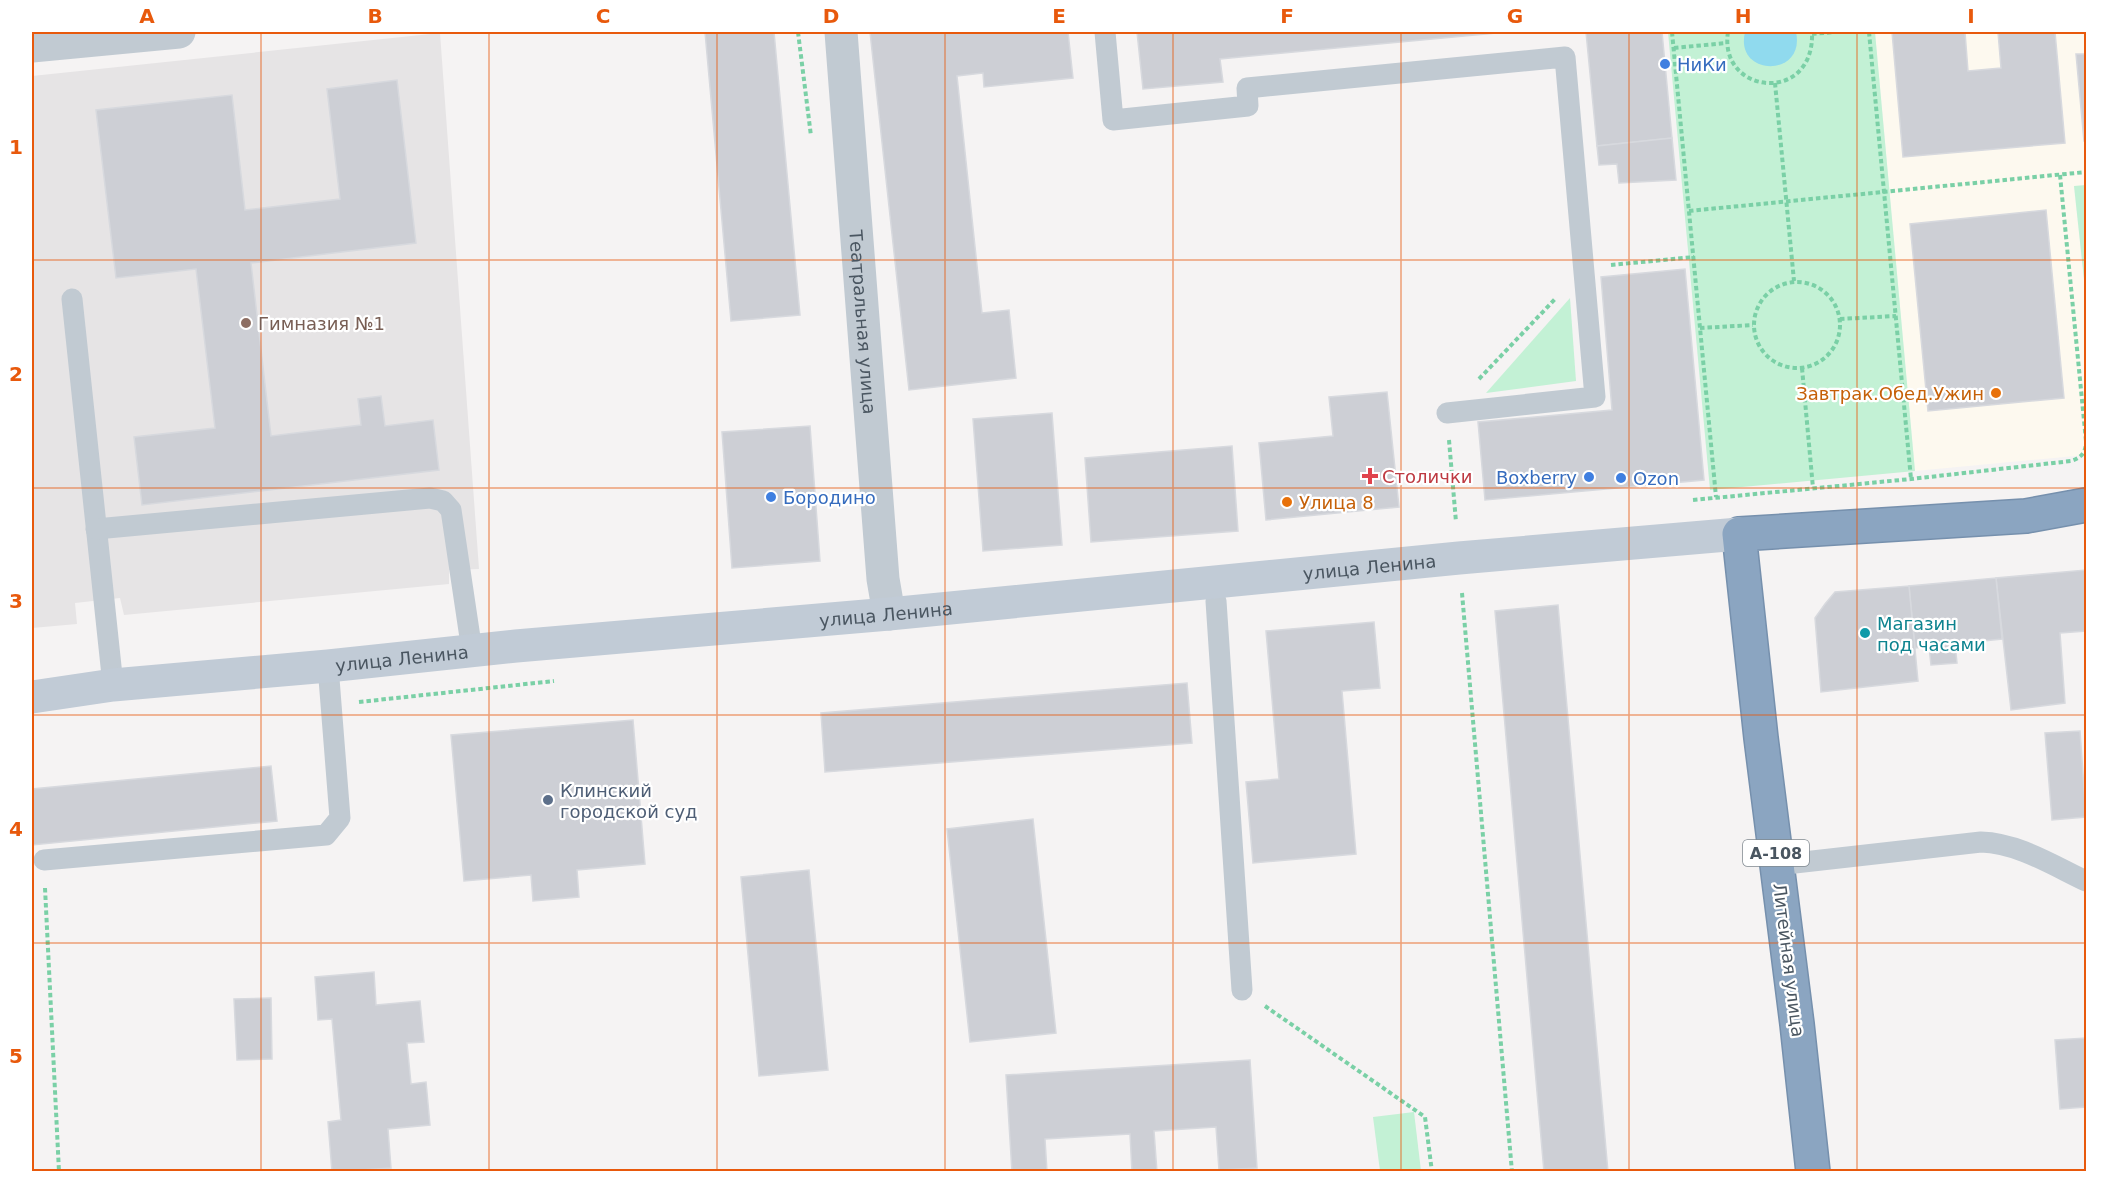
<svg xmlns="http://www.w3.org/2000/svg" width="2118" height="1203" font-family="'DejaVu Sans',sans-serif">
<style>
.commercial{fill:#fdf9ef}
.education{fill:#e6e4e5}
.green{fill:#c3f1d5}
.water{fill:#90daee}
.building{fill:#cdcfd5;stroke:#d7d9de;stroke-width:1.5}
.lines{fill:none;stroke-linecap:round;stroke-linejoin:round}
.highway-casing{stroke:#7690ad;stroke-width:36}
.path{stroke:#7ad0a6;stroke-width:4;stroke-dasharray:4.5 3;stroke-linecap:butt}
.lane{stroke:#c1cad2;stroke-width:21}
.street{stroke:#c1cad2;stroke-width:33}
.secondary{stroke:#c1cbd6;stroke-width:33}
.highway{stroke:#8ba5c1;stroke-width:33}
.grid{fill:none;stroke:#e8590c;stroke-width:1.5;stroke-opacity:0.55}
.shop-dot{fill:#3f7fe0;stroke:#fff;stroke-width:2}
.education-dot{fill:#8d6e63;stroke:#fff;stroke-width:2}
.food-dot{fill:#e8710a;stroke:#fff;stroke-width:2}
.health-dot{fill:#e0444e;stroke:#fff;stroke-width:2}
.culture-dot{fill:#0f9aa8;stroke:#fff;stroke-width:2}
.service-dot{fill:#5c6f8a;stroke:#fff;stroke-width:2}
.labels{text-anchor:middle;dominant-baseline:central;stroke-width:4.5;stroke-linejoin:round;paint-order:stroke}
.shield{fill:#fff;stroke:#808990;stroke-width:1.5}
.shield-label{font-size:16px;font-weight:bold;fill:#4a5661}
.shop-label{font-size:18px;fill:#366cbe;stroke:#fff;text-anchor:start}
.education-label{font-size:18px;fill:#785e54;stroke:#fff;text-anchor:start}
.street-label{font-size:18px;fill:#4a5661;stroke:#fff}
.food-label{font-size:18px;fill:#c56008;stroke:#fff;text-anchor:end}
.health-label{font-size:18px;fill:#be3a42;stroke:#fff;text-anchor:start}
.culture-label{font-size:18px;fill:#0d838f;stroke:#fff;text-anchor:start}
.service-label{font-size:18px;fill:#4e5e75;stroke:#fff;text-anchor:start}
.neatline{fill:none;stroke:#e8590c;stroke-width:2}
.grid-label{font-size:20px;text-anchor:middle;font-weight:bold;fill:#e8590c}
</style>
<rect width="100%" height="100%" fill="#f5f3f3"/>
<path class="commercial" d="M 1875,32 L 2086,32 L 2086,185 L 2074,187 L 2086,298 L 2086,455 L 1915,471 Z"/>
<path class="education" d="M 440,33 L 479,569 L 449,570 L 449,584 L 124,615 L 120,598 L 75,603 L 77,624 L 32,628 L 32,76 Z"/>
<g class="green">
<path d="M 1668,32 L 1875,32 L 1915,471 L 1710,490 Z"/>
<path d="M 2086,185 L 2086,298 L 2074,186 Z"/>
<path d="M 1570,298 L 1576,381 L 1486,393 Z"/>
<path d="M 1414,1112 L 1421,1171 L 1380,1171 L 1373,1117 Z"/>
</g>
<path class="water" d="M 1745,32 L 1796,32 C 1806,78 1734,77 1745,32 Z"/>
<g class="building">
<path d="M 705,32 L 774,32 L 800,315 L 731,321 Z"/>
<path d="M 870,32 L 1068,32 L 1073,78 L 984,87 L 983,73 L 957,76 L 982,313 L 1009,310 L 1016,378 L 909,390 Z"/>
<path d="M 1137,32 L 1507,32 L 1220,59 L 1223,82 L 1143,89 Z"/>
<path d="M 1586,32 L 1662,32 L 1672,138 L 1597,146 Z"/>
<path d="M 1892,32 L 1965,32 L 1968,71 L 2001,68 L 1998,32 L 2055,32 L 2065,143 L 1903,157 Z"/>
<path d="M 2076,54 L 2086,54 L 2086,141 L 2084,141 Z"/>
<path d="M 397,80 L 416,243 L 251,263 L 271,436 L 361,425 L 358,399 L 381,396 L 385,426 L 433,420 L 439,470 L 142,505 L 134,437 L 215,428 L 196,269 L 116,278 L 96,110 L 232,95 L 245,210 L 340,199 L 327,89 Z"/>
<path d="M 1672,138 L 1676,180 L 1619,183 L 1617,164 L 1599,165 L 1597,146 Z"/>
<path d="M 2046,210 L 2064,398 L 1928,411 L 1910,224 Z"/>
<path d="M 1685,269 L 1704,480 L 1485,500 L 1478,422 L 1612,410 L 1601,277 Z"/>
<path d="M 1387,392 L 1399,507 L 1266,520 L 1259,443 L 1333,436 L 1329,397 Z"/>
<path d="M 1052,413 L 1062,545 L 983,551 L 973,419 Z"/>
<path d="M 810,426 L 820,561 L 732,568 L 722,432 Z"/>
<path d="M 1232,446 L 1238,531 L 1091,542 L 1085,458 Z"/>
<path d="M 2086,570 L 2086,631 L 2060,633 L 2065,703 L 2011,710 L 1996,578 Z"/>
<path d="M 1996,578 L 2002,639 L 1915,648 L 1909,586 Z"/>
<path d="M 1909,586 L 1918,681 L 1821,692 L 1815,618 L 1825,604 L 1835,592 Z"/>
<path d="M 1558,605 L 1608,1172 L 1544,1172 L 1495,611 Z"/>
<path d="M 1374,622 L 1380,688 L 1342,691 L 1356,854 L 1253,863 L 1246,782 L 1279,779 L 1266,631 Z"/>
<path d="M 1955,644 L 1957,663 L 1931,665 L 1929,647 Z"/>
<path d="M 1187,683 L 1192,743 L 825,772 L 821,713 Z"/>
<path d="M 633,720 L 645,864 L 577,870 L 579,897 L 533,901 L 531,875 L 464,881 L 451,735 Z"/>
<path d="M 2080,731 L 2086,817 L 2052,820 L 2045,733 Z"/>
<path d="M 271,766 L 277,821 L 32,845 L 32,789 Z"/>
<path d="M 1033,819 L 1056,1033 L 970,1042 L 947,829 Z"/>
<path d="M 809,870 L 828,1070 L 759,1076 L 741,877 Z"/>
<path d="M 374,972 L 376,1005 L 420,1001 L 424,1042 L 407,1043 L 411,1084 L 426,1082 L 430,1125 L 388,1129 L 391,1168 L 332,1172 L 328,1122 L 341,1120 L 332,1019 L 318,1020 L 315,977 Z"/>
<path d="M 271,998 L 272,1059 L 237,1060 L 234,999 Z"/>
<path d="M 2086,1038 L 2086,1107 L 2060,1109 L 2055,1040 Z"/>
<path d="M 1250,1060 L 1257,1168 L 1219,1170 L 1216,1127 L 1154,1131 L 1157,1172 L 1132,1172 L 1130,1134 L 1045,1139 L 1047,1172 L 1012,1172 L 1006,1075 Z"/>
</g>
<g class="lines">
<defs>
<path id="highway" d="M 1813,1172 L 1797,1024 L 1761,738 L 1739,534 L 2026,516 L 2086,505"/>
</defs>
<use href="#highway" class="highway-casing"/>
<g class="path">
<path d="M 798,32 L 811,136"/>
<path d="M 1672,32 L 1716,497"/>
<path d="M 1728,32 C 1718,95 1815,105 1812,32"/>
<path d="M 1869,32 L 1911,479"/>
<path d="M 1812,34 L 1835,32"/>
<path d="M 1674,48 L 1726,43"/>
<path d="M 1775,83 L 1794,281"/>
<path d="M 2060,175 L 2086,441"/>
<path d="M 1689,211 L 2086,172"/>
<path d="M 1611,265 L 1694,257"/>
<circle cx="1797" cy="325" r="43"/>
<path d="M 1840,319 L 1896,316"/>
<path d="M 1700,328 L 1753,325"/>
<path d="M 1802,368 L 1813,488"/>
<path d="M 1479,379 L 1556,298"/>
<path d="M 1449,440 L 1456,522"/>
<path d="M 1693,500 L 1911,479 L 2071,461 C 2080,458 2085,454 2086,444"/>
<path d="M 1462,593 L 1512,1172"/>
<path d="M 359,702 L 554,681"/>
<path d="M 45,888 L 59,1172"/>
<path d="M 1265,1006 L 1425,1117 L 1432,1172"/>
</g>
<g class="lane">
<path d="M 1105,32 L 1113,120 L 1248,106 L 1247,88 L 1565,57 L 1595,397 L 1447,413"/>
<path d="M 72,299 L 113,685"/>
<path d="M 96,529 L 430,498 L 443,501 L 451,510 L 472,651"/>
<path d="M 1216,601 L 1242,990"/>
<path d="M 44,860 L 326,835 L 340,818 L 328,666"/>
<path d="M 1777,865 L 1981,842 C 2018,843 2054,866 2086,881"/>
</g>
<g class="street">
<path id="s1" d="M 841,32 L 883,579 L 889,614"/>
<path d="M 32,46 L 179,32"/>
</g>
<path class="secondary" id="s2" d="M 32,697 L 113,685 L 328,666 L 516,646 L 889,614 L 1459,558 L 1739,534"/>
<use href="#highway" class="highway"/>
</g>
<path class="grid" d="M 261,32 L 261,1172M 489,32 L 489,1172M 717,32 L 717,1172M 945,32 L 945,1172M 1173,32 L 1173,1172M 1401,32 L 1401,1172M 1629,32 L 1629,1172M 1857,32 L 1857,1172M 32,260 L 2086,260M 32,488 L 2086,488M 32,715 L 2086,715M 32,943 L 2086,943"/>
<g class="shop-dot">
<circle cx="1665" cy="64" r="6"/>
<circle cx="1589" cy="477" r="6"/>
<circle cx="1621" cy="478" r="6"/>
<circle cx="771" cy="497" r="6"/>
</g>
<circle class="education-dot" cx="246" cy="323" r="6"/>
<g class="food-dot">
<circle cx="1996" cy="393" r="6"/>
<circle cx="1287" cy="502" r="6"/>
</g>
<path class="health-dot" d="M1367 467h6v6h6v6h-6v6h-6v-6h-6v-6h6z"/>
<circle class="culture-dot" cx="1865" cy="633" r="6"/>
<circle class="service-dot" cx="548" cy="800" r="6"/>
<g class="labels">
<rect class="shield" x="1743" y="840" width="66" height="26" rx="4.5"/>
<g class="shield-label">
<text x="1776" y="853">А-108</text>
</g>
<g class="shop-label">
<text x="1677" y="64">НиКи</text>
<text x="1577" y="477" text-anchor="end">Boxberry</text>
<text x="1633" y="478">Ozon</text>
<text x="783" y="497">Бородино</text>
</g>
<g class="education-label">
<text x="258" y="323">Гимназия №1</text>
</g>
<g class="street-label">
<text stroke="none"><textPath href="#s1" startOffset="291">Театральная улица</textPath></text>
<text stroke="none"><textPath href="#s2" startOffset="1344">улица Ленина</textPath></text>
<text stroke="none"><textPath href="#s2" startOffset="858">улица Ленина</textPath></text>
<text stroke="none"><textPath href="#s2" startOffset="372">улица Ленина</textPath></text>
<text transform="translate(1789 960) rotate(83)">Литейная улица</text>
</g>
<g class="food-label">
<text x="1984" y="393">Завтрак.Обед.Ужин</text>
<text x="1299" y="502" text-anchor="start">Улица 8</text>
</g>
<g class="health-label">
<text x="1382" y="476">Столички</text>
</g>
<g class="culture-label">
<text x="1877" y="623">Магазин<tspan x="1877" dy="21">под часами</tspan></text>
</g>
<g class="service-label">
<text x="560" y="790">Клинский<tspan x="560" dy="21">городской суд</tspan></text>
</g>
</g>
<rect width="2118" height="1203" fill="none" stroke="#ffffff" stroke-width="66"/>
<rect x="33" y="33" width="2052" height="1137" class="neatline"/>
<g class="grid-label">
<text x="147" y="23">A</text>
<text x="375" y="23">B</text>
<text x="603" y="23">C</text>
<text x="831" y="23">D</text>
<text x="1059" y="23">E</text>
<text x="1287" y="23">F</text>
<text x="1515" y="23">G</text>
<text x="1743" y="23">H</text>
<text x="1971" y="23">I</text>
<text x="16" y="154">1</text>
<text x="16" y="381">2</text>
<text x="16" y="608">3</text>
<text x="16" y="836">4</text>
<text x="16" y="1063">5</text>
</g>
</svg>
